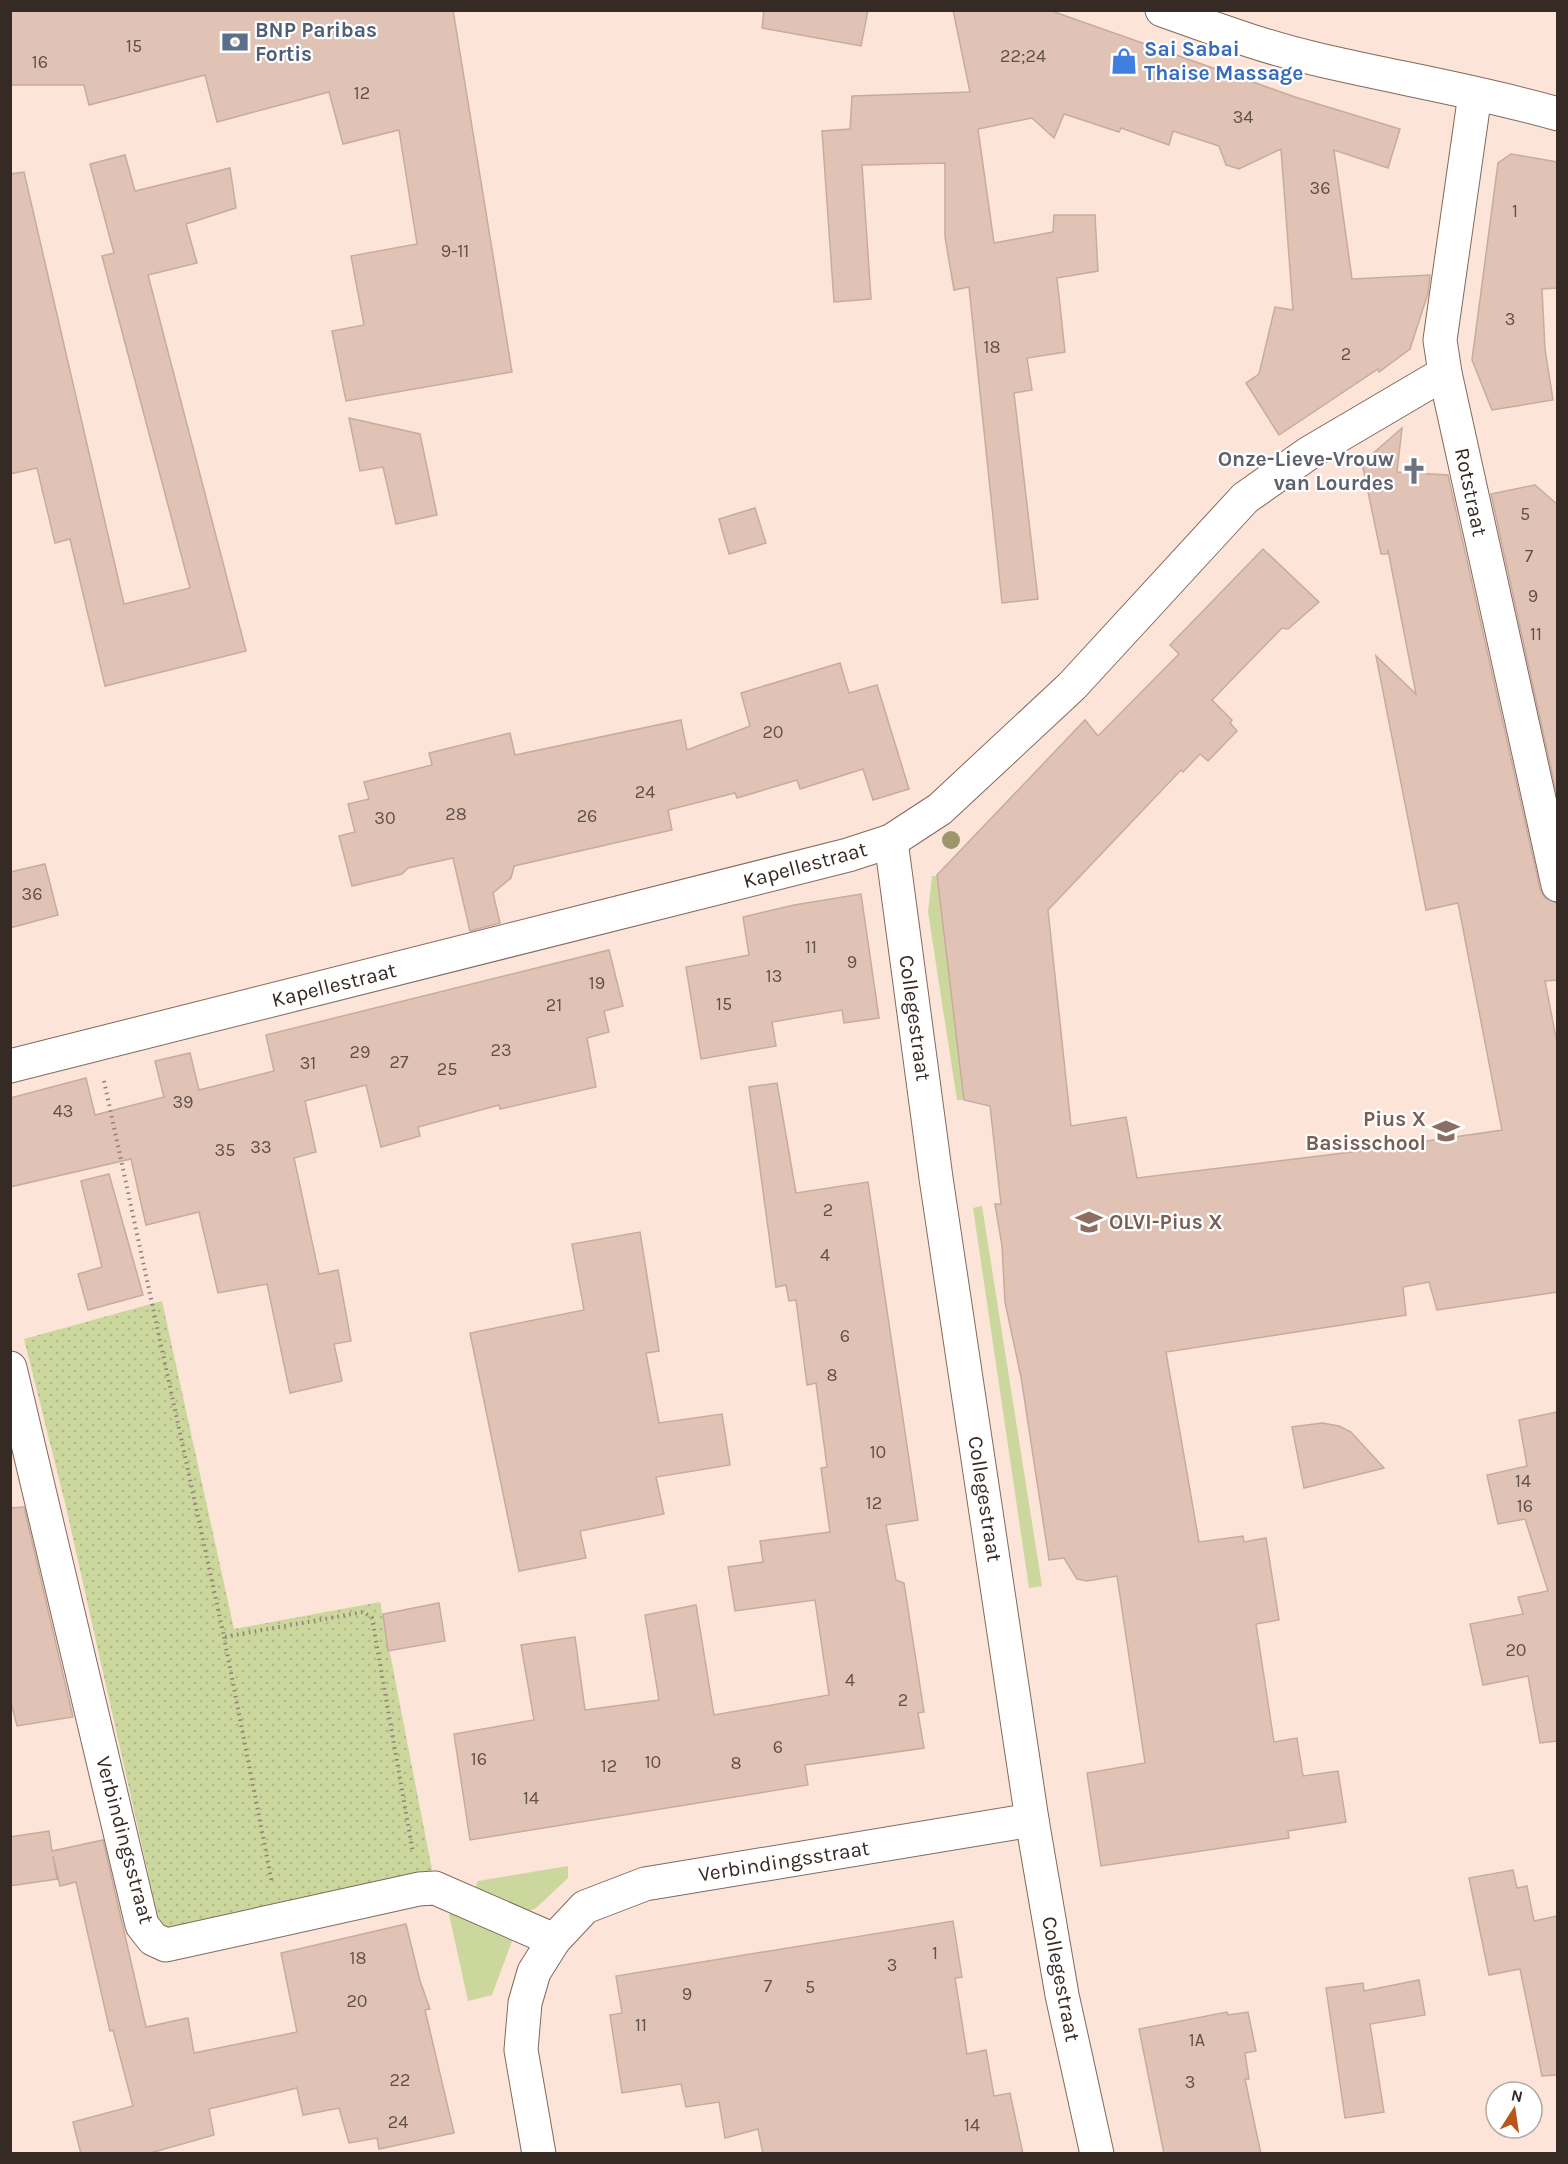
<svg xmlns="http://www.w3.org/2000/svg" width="1568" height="2164" font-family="Karla,sans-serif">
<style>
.grass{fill:#ccd79d}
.park{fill:url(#park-dots)}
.building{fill:#e1c3b5;stroke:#c8ab9e;stroke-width:1.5}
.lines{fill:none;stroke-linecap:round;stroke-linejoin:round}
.street-casing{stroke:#83695d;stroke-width:35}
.path{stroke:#928078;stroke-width:4;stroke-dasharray:1.5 4.5;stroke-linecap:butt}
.street{stroke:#fff;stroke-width:33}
.tree{fill:#9c966a}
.labels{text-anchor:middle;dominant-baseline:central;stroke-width:4.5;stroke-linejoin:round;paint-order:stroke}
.number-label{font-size:18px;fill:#615049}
.service-label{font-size:21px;font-weight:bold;fill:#4e5e75;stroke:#fff;text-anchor:start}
.shop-label{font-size:21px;font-weight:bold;fill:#366cbe;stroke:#fff;text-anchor:start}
.worship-label{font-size:21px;font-weight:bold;fill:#5b616d;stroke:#fff;text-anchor:end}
.street-label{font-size:21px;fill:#362a25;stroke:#fff}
.education-label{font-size:21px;font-weight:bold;fill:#785e54;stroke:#fff;text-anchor:end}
</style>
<defs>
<pattern id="park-dots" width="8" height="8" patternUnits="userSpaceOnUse" patternTransform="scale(1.5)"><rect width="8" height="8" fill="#ccd79d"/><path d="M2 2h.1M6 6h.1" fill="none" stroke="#b0b987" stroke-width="1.8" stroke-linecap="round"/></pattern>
</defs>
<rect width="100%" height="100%" fill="#fce4d8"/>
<g class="grass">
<path d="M 932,876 L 937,876 L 964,1100 L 957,1100 L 928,912 Z"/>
<path d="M 982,1206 L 1042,1586 L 1029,1588 L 973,1208 Z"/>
<path d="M 568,1866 L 568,1878 L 536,1908 L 523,1914 L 475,1888 L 478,1881 Z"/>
<path d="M 458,1911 L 511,1937 L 512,1941 L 492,1995 L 468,2001 L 449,1914 Z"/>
</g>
<path class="park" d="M 162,1301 L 234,1629 L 380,1602 L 433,1875 L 178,1937 L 159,1922 L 66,1507 L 24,1339 Z"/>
<g class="building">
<path d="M 10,10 L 453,10 L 512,372 L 346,401 L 332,331 L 364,325 L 351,256 L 417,244 L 399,130 L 343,144 L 329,92 L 217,122 L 205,75 L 89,105 L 84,85 L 10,85 Z"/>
<path d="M 764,10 L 868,10 L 861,46 L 762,28 Z"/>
<path d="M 953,10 L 1049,10 L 1295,97 L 1400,129 L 1388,168 L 1334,150 L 1352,279 L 1430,275 L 1428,293 L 1410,349 L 1379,372 L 1378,369 L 1279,435 L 1246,383 L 1259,374 L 1275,307 L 1293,310 L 1281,149 L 1239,169 L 1226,165 L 1219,146 L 1173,131 L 1169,145 L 1121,128 L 1119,132 L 1064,114 L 1054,138 L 1032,118 L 978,129 L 994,243 L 1053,232 L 1054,215 L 1095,215 L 1098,271 L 1057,278 L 1065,352 L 1027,358 L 1032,390 L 1014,393 L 1038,599 L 1002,603 L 969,287 L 954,290 L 945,237 L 945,163 L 862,165 L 871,299 L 834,302 L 822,131 L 850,129 L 852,96 L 970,92 Z"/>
<path d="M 1511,154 L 1557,162 L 1557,288 L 1542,289 L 1545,349 L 1553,400 L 1492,410 L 1472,360 L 1498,163 Z"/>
<path d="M 125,155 L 135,191 L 230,168 L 236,208 L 186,224 L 197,263 L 148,275 L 246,651 L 105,686 L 70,539 L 55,543 L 37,468 L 10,474 L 10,174 L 24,172 L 124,604 L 190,588 L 102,256 L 114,253 L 90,164 Z"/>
<path d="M 349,418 L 420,434 L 437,515 L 396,524 L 383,467 L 360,471 Z"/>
<path d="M 1402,428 L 1397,472 L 1448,475 L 1540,889 L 1545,898 L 1557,903 L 1557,980 L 1545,981 L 1557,1043 L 1557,1292 L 1437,1310 L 1429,1282 L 1403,1287 L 1406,1315 L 1166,1352 L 1199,1542 L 1243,1536 L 1244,1542 L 1266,1538 L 1279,1620 L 1256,1624 L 1274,1742 L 1297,1738 L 1303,1776 L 1338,1771 L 1346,1822 L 1288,1831 L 1289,1838 L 1101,1866 L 1087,1773 L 1145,1763 L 1117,1576 L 1087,1581 L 1077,1579 L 1064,1558 L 1049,1560 L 1021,1377 L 1005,1302 L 1002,1246 L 995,1204 L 1001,1204 L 990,1106 L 964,1100 L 937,875 L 1085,720 L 1098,736 L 1179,654 L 1170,645 L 1263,549 L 1319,602 L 1288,629 L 1282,628 L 1212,700 L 1232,720 L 1230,723 L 1237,731 L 1208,761 L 1200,754 L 1183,772 L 1181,770 L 1048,910 L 1071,1126 L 1126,1117 L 1137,1178 L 1352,1152 L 1502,1130 L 1458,903 L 1426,910 L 1376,656 L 1416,694 L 1388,550 L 1387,554 L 1381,554 L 1362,463 Z"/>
<path d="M 1535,485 L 1557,504 L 1557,796 L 1491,494 Z"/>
<path d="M 755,508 L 766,543 L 729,554 L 719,519 Z"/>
<path d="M 840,663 L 849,693 L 877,685 L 909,789 L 873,800 L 863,769 L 800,789 L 797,780 L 737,798 L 735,793 L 668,810 L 672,830 L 514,866 L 511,878 L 493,893 L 500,923 L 470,931 L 453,858 L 408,868 L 402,874 L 352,886 L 339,836 L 355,832 L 348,804 L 369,799 L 364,782 L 432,765 L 429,753 L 510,733 L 515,755 L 681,720 L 687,750 L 750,726 L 741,693 Z"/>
<path d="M 45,864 L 58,915 L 10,928 L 10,872 Z"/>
<path d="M 861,894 L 879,1018 L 844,1023 L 842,1010 L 772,1022 L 776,1046 L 701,1059 L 686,967 L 749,955 L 743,917 L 794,905 Z"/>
<path d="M 609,950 L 623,1006 L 604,1011 L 609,1032 L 587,1038 L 596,1087 L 500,1109 L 499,1105 L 418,1127 L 420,1136 L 381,1147 L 366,1085 L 305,1101 L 316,1152 L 294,1158 L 319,1274 L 338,1270 L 351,1341 L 334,1344 L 342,1381 L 290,1393 L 267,1284 L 218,1293 L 199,1212 L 146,1225 L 131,1159 L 10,1187 L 10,1098 L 86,1078 L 95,1115 L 164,1097 L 155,1061 L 190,1053 L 199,1090 L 274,1071 L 266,1035 Z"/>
<path d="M 777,1083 L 796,1193 L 868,1182 L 918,1520 L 886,1525 L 896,1580 L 904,1583 L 924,1712 L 918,1713 L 924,1748 L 805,1765 L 808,1785 L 470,1840 L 454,1734 L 534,1720 L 521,1645 L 575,1637 L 585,1710 L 659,1700 L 645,1615 L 696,1605 L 714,1715 L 829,1695 L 815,1600 L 735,1611 L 728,1567 L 763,1562 L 760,1541 L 830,1532 L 821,1468 L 827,1467 L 816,1383 L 807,1385 L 796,1300 L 789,1301 L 786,1285 L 776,1287 L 749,1087 Z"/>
<path d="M 109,1174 L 143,1295 L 88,1310 L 78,1274 L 102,1267 L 81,1181 Z"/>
<path d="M 640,1232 L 659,1351 L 646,1353 L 659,1423 L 722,1414 L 730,1465 L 656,1477 L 664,1514 L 580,1531 L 586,1558 L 519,1571 L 470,1333 L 584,1310 L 572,1244 Z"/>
<path d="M 1557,1412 L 1557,1741 L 1540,1743 L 1528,1676 L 1483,1685 L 1470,1624 L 1523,1614 L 1518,1597 L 1548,1591 L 1525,1519 L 1498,1524 L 1487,1475 L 1527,1466 L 1519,1420 Z"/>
<path d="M 1322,1423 L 1339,1426 L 1351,1432 L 1384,1468 L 1304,1488 L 1292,1427 Z"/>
<path d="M 24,1507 L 73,1717 L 17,1726 L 10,1699 L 10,1508 Z"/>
<path d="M 439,1603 L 445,1641 L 388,1651 L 383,1614 Z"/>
<path d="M 49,1831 L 52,1851 L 103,1840 L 146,2027 L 188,2018 L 194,2053 L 297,2032 L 281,1953 L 406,1924 L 420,1981 L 430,2009 L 425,2010 L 454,2133 L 379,2149 L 377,2138 L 349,2143 L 339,2108 L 303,2115 L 297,2088 L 209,2109 L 214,2135 L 147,2154 L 81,2154 L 73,2122 L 133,2106 L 113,2030 L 110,2031 L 76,1882 L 60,1886 L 53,1856 L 57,1879 L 10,1886 L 10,1837 Z"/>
<path d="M 1513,1870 L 1517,1888 L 1527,1886 L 1534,1921 L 1557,1916 L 1557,2075 L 1542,2076 L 1520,1969 L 1489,1975 L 1469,1878 Z"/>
<path d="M 953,1921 L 962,1977 L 955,1978 L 967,2054 L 986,2050 L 994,2096 L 1010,2093 L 1023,2154 L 763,2154 L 758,2129 L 725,2138 L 719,2102 L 686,2107 L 681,2084 L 622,2093 L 610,2015 L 622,2013 L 616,1976 Z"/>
<path d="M 1419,1980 L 1425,2015 L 1370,2024 L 1384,2112 L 1345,2118 L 1326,1988 L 1363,1983 L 1364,1991 Z"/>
<path d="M 1227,2012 L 1228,2015 L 1248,2012 L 1256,2051 L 1245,2053 L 1249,2079 L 1245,2079 L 1261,2154 L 1164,2154 L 1139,2029 Z"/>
</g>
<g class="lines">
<defs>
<g id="street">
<path d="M 1162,10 C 1213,28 1263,47 1316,59 C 1396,78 1478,91 1558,114"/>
<path d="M 1475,94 L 1440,340 L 1445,373 L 1558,885"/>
<path d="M 891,841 L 936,1178 L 1032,1820 L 1062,1995 L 1097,2154"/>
<path d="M 10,1066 L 848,855 L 891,841 L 940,809 L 1072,686 L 1245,498 L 1309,453 L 1445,373"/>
<path d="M 10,1368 L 142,1925 L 153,1939 L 166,1945 L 419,1889 L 435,1888 L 554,1940"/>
<path d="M 539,2154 L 521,2050 L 525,2003 L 534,1972 L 554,1940 L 585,1907 L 645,1884 L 1032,1820"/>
</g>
</defs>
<use href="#street" class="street-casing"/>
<g class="path">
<path d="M 104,1081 L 224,1637 L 363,1612 L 372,1618 L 413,1853"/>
<path d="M 224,1637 L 272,1883"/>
</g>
<use href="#street" class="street"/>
</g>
<circle class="tree" cx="951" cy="840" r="9"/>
<defs>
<symbol id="bank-bare" viewBox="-9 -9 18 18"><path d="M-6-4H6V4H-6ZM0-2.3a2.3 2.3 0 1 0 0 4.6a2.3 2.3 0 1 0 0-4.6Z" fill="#5c6f8a" stroke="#fff" stroke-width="2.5" paint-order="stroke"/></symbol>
<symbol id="shop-bare" viewBox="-9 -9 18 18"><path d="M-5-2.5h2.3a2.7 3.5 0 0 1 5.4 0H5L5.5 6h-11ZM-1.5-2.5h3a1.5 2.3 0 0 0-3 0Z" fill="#3f7fe0" stroke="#fff" stroke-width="2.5" paint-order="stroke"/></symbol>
<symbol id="church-bare" viewBox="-9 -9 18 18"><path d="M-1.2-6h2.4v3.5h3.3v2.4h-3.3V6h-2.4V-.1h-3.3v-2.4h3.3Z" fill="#6b7280" stroke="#fff" stroke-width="2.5" paint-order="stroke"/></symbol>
<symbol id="school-bare" viewBox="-9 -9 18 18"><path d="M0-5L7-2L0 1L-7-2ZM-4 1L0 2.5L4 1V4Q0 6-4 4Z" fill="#8d6e63" stroke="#fff" stroke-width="2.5" paint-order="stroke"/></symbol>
</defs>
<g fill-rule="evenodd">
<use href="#bank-bare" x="216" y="23" width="38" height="38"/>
<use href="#shop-bare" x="1105" y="42" width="38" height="38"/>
<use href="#church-bare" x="1395" y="452" width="38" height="38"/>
<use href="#school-bare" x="1427" y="1112" width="38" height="38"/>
<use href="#school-bare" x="1070" y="1203" width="38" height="38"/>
</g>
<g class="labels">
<g class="number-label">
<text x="134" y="46">15</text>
<text x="1023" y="56">22;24</text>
<text x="40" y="62">16</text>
<text x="362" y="93">12</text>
<text x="1243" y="117">34</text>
<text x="1320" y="188">36</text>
<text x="1515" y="211">1</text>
<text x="455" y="251">9-11</text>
<text x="1510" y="319">3</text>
<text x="992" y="347">18</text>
<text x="1346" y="354">2</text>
<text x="1525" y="514">5</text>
<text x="1529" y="556">7</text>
<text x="1533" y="596">9</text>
<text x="1536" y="634">11</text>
<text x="773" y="732">20</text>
<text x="645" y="792">24</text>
<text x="456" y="814">28</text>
<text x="587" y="816">26</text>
<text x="385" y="818">30</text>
<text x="32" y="894">36</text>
<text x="811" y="947">11</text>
<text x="852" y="962">9</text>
<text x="774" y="976">13</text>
<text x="597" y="983">19</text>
<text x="724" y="1004">15</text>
<text x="554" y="1005">21</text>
<text x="501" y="1050">23</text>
<text x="360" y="1052">29</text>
<text x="399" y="1062">27</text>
<text x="308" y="1063">31</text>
<text x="447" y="1069">25</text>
<text x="183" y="1102">39</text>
<text x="63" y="1111">43</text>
<text x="261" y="1147">33</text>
<text x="225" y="1150">35</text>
<text x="828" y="1210">2</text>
<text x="825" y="1255">4</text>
<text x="845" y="1336">6</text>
<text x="832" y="1375">8</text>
<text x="878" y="1452">10</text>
<text x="1523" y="1481">14</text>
<text x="874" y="1503">12</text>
<text x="1525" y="1506">16</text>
<text x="1516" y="1650">20</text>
<text x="850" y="1680">4</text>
<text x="903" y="1700">2</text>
<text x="778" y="1747">6</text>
<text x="479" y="1759">16</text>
<text x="653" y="1762">10</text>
<text x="736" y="1763">8</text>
<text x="609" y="1766">12</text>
<text x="531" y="1798">14</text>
<text x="935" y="1953">1</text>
<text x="358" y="1958">18</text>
<text x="892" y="1965">3</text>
<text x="768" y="1986">7</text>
<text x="810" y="1987">5</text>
<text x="687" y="1994">9</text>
<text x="357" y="2001">20</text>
<text x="641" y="2025">11</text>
<text x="1197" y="2040">1A</text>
<text x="400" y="2080">22</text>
<text x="1190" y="2082">3</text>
<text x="398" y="2122">24</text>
<text x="972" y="2125">14</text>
</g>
<g class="service-label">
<text x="255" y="30">BNP Paribas<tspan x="255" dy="24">Fortis</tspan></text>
</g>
<g class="shop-label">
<text x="1144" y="49">Sai Sabai<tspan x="1144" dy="24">Thaise Massage</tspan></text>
</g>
<g class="worship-label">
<text x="1394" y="459">Onze-Lieve-Vrouw<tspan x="1394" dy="24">van Lourdes</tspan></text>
</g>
<g class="street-label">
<text transform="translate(1471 492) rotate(78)">Rotstraat</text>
<text transform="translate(805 865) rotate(-15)">Kapellestraat</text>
<text transform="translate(334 985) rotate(-14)">Kapellestraat</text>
<text transform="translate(915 1018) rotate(82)">Collegestraat</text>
<text transform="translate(985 1499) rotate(81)">Collegestraat</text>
<text transform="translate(125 1840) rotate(75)">Verbindingsstraat</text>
<text transform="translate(784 1861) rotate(-9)">Verbindingsstraat</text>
<text transform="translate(1061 1979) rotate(79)">Collegestraat</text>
</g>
<g class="education-label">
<text x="1426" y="1119">Pius X<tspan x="1426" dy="24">Basisschool</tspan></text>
<text x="1109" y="1222" text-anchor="start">OLVI-Pius X</text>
</g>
</g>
<rect width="1568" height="2164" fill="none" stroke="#362a25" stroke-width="24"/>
<g transform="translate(1514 2110) rotate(12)"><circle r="28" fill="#ffffff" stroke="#afaaa8" stroke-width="1.5"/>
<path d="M0-4.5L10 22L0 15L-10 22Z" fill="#b8561c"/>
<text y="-9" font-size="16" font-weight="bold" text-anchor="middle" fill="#362a25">N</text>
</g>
</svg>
